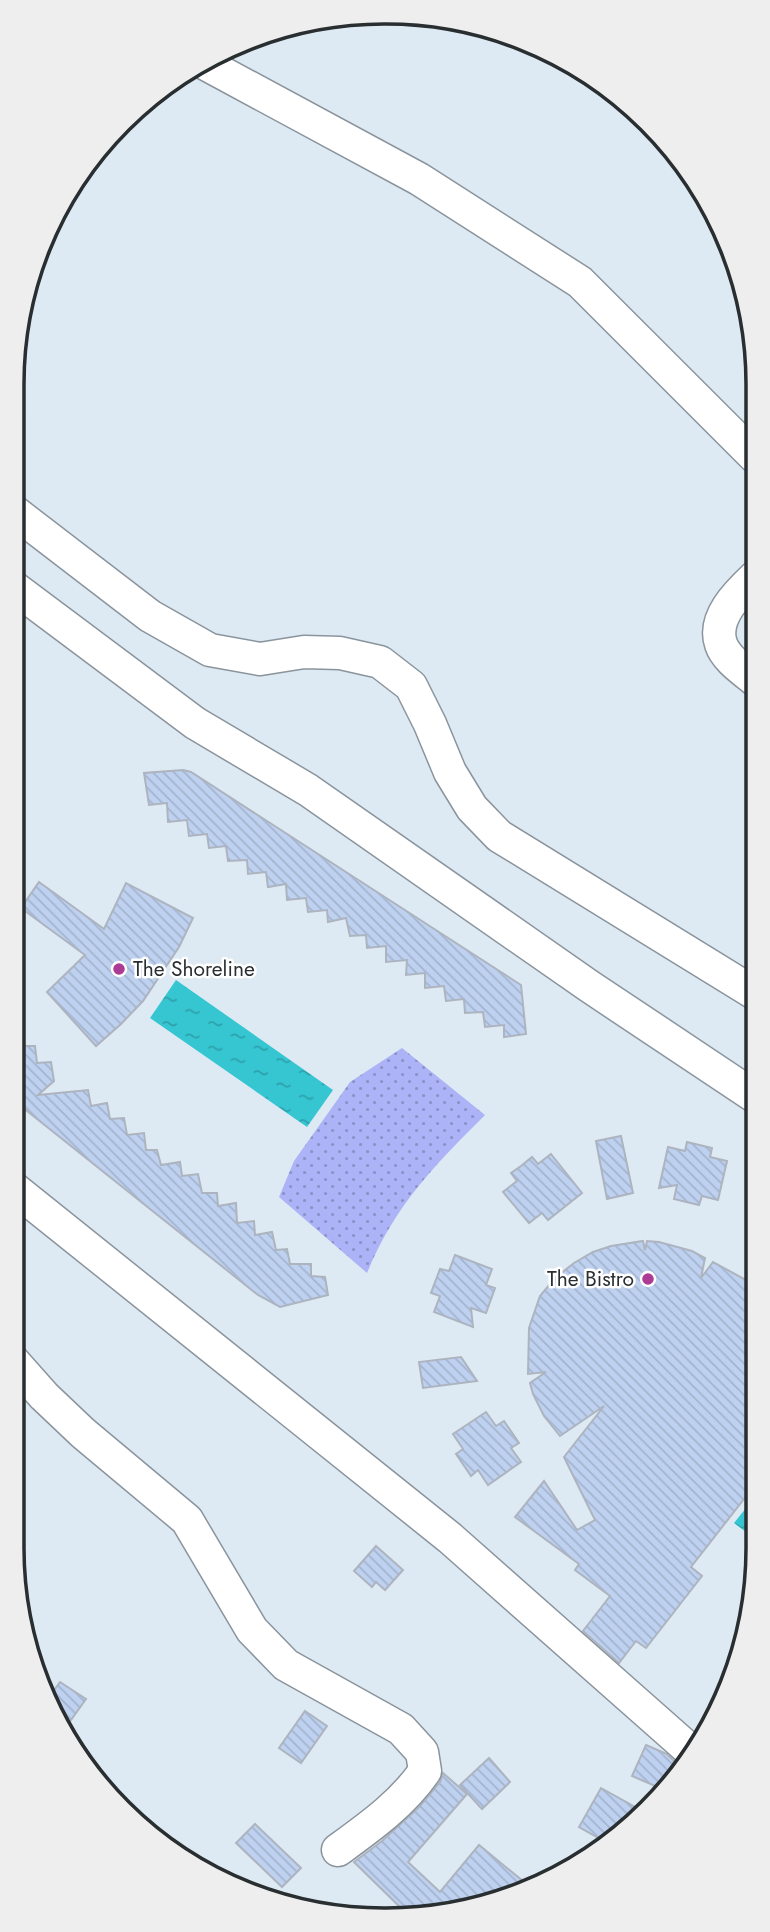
<svg xmlns="http://www.w3.org/2000/svg" width="770" height="1932" font-family="Jost,sans-serif">
<style>
.green{fill:url(#green-dots)}
.water{fill:url(#water-ripples)}
.building{fill:url(#building-back-hatch);stroke:#adb4bf;stroke-width:2}
.lines{fill:none;stroke-linecap:round;stroke-linejoin:round}
.minor-casing{stroke:#8a949d;stroke-width:35}
.minor{stroke:#fff;stroke-width:32}
.poi-dot{fill:#ac3b96;stroke:#fff;stroke-width:2.5}
.labels{text-anchor:middle;dominant-baseline:central;stroke-width:5;stroke-linejoin:round;paint-order:stroke}
.poi-label{font-size:21px;fill:#292e31;stroke:#fff;text-anchor:start}
.rim{fill:none;stroke:#292e31;stroke-width:3.5}
</style>
<defs>
<pattern id="green-dots" width="8" height="8" patternUnits="userSpaceOnUse" patternTransform="scale(1.75)"><rect width="8" height="8" fill="#acb3f7"/><path d="M2 2h.1M6 6h.1" fill="none" stroke="#8c92c9" stroke-width="1.8" stroke-linecap="round"/></pattern>
<pattern id="water-ripples" width="26" height="14" patternUnits="userSpaceOnUse" patternTransform="scale(1.75)"><rect width="26" height="14" fill="#35c6d2"/><path d="M2 4q2-2 4 0t4 0M15 11q2-2 4 0t4 0" fill="none" stroke="#2da1ab"/></pattern>
<pattern id="building-back-hatch" width="6" height="6" patternUnits="userSpaceOnUse" patternTransform="scale(1.75)"><rect width="6" height="6" fill="#bed1f0"/><path d="M-1 5l2 2M0 0l6 6M5-1l2 2" fill="none" stroke="#a3b4ce"/></pattern>
</defs>
<rect width="100%" height="100%" fill="#deeaf3"/>
<path class="green" d="M 402,1048 L 485,1115 C 434,1166 395,1205 367,1273 L 279,1197 L 294,1161 L 350,1082 Z"/>
<g class="water">
<path d="M 176,980 L 333,1090 L 307,1127 L 150,1018 Z"/>
<path d="M 758,1493 L 758,1541 L 734,1523 Z"/>
</g>
<g class="building">
<path d="M 183,770 L 191,772 L 521,985 L 526,1034 L 504,1037 L 504,1025 L 485,1027 L 483,1012 L 465,1013 L 464,999 L 446,1001 L 444,986 L 425,988 L 425,973 L 406,975 L 407,960 L 386,962 L 386,946 L 367,948 L 366,935 L 350,936 L 346,918 L 328,922 L 327,910 L 308,912 L 306,898 L 287,900 L 286,884 L 268,887 L 266,872 L 248,874 L 247,860 L 228,861 L 226,846 L 209,848 L 207,834 L 189,836 L 187,820 L 168,822 L 167,803 L 149,805 L 144,773 Z"/>
<path d="M 39,882 L 104,929 L 126,883 L 193,918 L 179,947 L 143,1001 L 121,1024 L 96,1046 L 47,992 L 85,955 L 21,908 Z"/>
<path d="M 12,1046 L 35,1046 L 37,1063 L 51,1062 L 54,1081 L 38,1095 L 88,1090 L 91,1106 L 107,1103 L 110,1119 L 124,1118 L 127,1135 L 144,1133 L 146,1150 L 157,1150 L 161,1165 L 180,1162 L 182,1176 L 198,1174 L 202,1193 L 217,1193 L 218,1206 L 236,1203 L 237,1223 L 254,1221 L 255,1235 L 272,1232 L 276,1250 L 287,1249 L 290,1264 L 311,1264 L 311,1276 L 325,1277 L 328,1295 L 280,1307 L 258,1295 L 12,1099 Z"/>
<path d="M 621,1136 L 633,1193 L 607,1199 L 596,1141 Z"/>
<path d="M 687,1142 L 712,1148 L 710,1157 L 727,1161 L 718,1200 L 702,1196 L 699,1205 L 674,1199 L 677,1185 L 659,1188 L 668,1147 L 685,1151 Z"/>
<path d="M 551,1154 L 582,1193 L 548,1220 L 542,1213 L 529,1223 L 503,1192 L 517,1181 L 511,1173 L 521,1166 L 532,1157 L 538,1164 Z"/>
<path d="M 643,1241 L 645,1250 L 647,1241 L 659,1242 L 692,1251 L 705,1258 L 701,1278 L 713,1262 L 757,1286 L 758,1481 L 691,1567 L 702,1576 L 646,1648 L 636,1641 L 619,1663 L 583,1631 L 610,1596 L 575,1570 L 579,1564 L 515,1517 L 544,1481 L 577,1530 L 595,1520 L 564,1457 L 604,1406 L 560,1436 L 544,1416 L 533,1394 L 530,1383 L 546,1372 L 528,1374 L 529,1328 L 540,1296 L 555,1278 L 574,1263 L 593,1252 L 611,1246 Z"/>
<path d="M 455,1255 L 492,1269 L 486,1285 L 495,1288 L 486,1313 L 471,1308 L 473,1327 L 434,1312 L 440,1296 L 431,1293 L 440,1269 L 449,1271 Z"/>
<path d="M 461,1357 L 477,1381 L 423,1388 L 419,1362 Z"/>
<path d="M 486,1412 L 496,1426 L 504,1421 L 519,1443 L 511,1448 L 521,1462 L 488,1485 L 478,1470 L 471,1476 L 456,1454 L 463,1449 L 453,1434 Z"/>
<path d="M 376,1546 L 403,1570 L 385,1590 L 376,1582 L 372,1587 L 354,1571 Z"/>
<path d="M 60,1682 L 86,1699 L 66,1727 L 49,1697 Z"/>
<path d="M 305,1711 L 327,1726 L 301,1763 L 279,1748 Z"/>
<path d="M 646,1745 L 667,1754 L 674,1761 L 662,1789 L 632,1776 Z"/>
<path d="M 489,1758 L 510,1782 L 482,1809 L 460,1785 Z"/>
<path d="M 443,1773 L 467,1794 L 408,1862 L 440,1892 L 479,1845 L 529,1886 L 475,1906 L 466,1899 L 457,1908 L 461,1911 L 458,1913 L 407,1914 L 354,1862 L 382,1841 L 419,1807 L 440,1782 Z"/>
<path d="M 601,1788 L 635,1807 L 628,1820 L 604,1841 L 579,1827 Z"/>
<path d="M 255,1824 L 301,1868 L 282,1887 L 236,1843 Z"/>
</g>
<g class="lines">
<defs>
<g id="minor">
<path d="M 204,63 L 419,179 L 580,282 L 755,457"/>
<path d="M 12,510 L 150,616 L 210,650 L 260,659 L 304,652 L 340,653 L 380,662 L 411,686 L 430,724 L 450,772 L 472,808 L 499,836 L 756,994"/>
<path d="M 755,577 C 738,593 712,618 721,644 C 726,659 743,670 755,680"/>
<path d="M 12,586 L 195,723 L 308,790 L 589,986 L 757,1098"/>
<path d="M 12,1187 L 450,1538 L 692,1752"/>
<path d="M 12,1360 L 44,1396 L 83,1433 L 187,1520 L 252,1630 L 286,1665 L 401,1729 L 422,1752 L 425,1771 C 402,1804 371,1826 338,1850"/>
</g>
</defs>
<use href="#minor" class="minor-casing"/>
<use href="#minor" class="minor"/>
</g>
<g class="poi-dot">
<circle cx="119" cy="969" r="7"/>
<circle cx="648" cy="1279" r="7"/>
</g>
<g class="labels">
<g class="poi-label">
<text x="133" y="969">The Shoreline</text>
<text x="634" y="1279" text-anchor="end">The Bistro</text>
</g>
</g>
<path d="M0 0H770V1932H0ZM384 24H386A360 360 0 0 1 746 384V1548A360 360 0 0 1 386 1908H384A360 360 0 0 1 24 1548V384A360 360 0 0 1 384 24Z" fill="#eeeeef" fill-rule="evenodd"/>
<path class="rim" d="M384 24H386A360 360 0 0 1 746 384V1548A360 360 0 0 1 386 1908H384A360 360 0 0 1 24 1548V384A360 360 0 0 1 384 24Z"/>
</svg>
